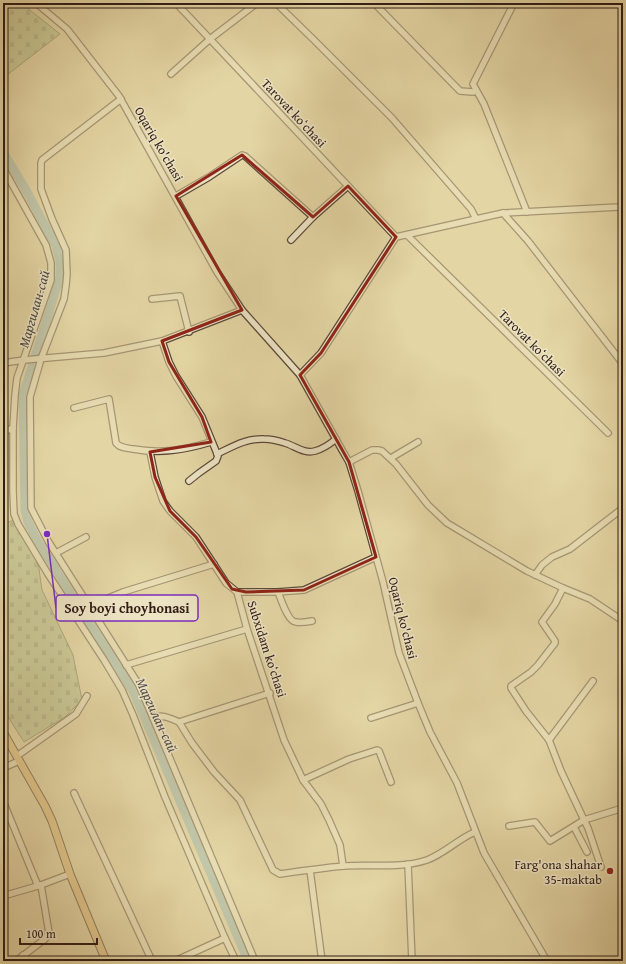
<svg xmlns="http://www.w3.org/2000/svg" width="626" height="964" font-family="'Gentium Book Plus',serif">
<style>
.cemetery{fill:url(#cemetery-stones);stroke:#6f6e50}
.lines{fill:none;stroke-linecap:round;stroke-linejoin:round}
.river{stroke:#9ab6b2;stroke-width:9}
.minor-casing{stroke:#5c4a3a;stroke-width:8}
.major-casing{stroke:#2f1c16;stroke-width:9}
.minor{stroke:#ede4c4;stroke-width:5.5}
.major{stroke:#e2bb72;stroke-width:7}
.marked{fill:none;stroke:#8f2418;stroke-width:3;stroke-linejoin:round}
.poi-dot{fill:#8f2418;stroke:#ede4c4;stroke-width:1.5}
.labels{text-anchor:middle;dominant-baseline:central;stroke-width:3;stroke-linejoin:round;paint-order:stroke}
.street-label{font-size:13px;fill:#2f1c16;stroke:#ede4c4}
.poi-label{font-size:13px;fill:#2f1c16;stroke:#ede4c4;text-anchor:end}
.water-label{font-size:14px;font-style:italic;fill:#4f4a45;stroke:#ede4c4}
.leader{fill:none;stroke:#7b2cbf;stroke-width:1.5}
.callout-dot{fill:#7b2cbf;stroke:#ede4c4;stroke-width:1.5}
.callout{fill:#ede4c4;stroke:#7b2cbf;stroke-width:1.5}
.callout-label{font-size:14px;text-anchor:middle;font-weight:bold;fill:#2f1c16}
</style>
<defs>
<pattern id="cemetery-stones" width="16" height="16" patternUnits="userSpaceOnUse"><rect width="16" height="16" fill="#afbf8a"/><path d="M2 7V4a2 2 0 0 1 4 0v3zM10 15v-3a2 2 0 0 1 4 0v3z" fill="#8f9a70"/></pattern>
</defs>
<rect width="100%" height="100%" fill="#e4d6a4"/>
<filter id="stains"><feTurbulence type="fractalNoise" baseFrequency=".005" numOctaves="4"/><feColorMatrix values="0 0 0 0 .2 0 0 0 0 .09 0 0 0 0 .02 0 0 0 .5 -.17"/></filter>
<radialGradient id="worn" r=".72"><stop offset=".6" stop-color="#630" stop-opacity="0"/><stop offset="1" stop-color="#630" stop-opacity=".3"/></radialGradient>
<g class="cemetery">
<path d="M 3,3 L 21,3 L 60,34 L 3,78 Z"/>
<path d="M 14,520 L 38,562 L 42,590 L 73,655 L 82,700 L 65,717 L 24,742 L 3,709 L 3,524 Z"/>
</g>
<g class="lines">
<path class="river" d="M 3,152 L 26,190 L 56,246 L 60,262 L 60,277 L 23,395 L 25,510 L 28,522 L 38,542 L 133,691 L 248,961"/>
<defs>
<g id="minor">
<path d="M 36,3 L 67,29 L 119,96 L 217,272 L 242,310 L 300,375 L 342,450 L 349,462 L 358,491 L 383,582 L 399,653 L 418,703 L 430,732 L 457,783 L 484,853 L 547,961"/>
<path d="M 176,3 L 396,237"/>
<path d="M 276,3 L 314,40 L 392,118 L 471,209 L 476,219"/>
<path d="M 374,3 L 460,91 L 473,92"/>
<path d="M 514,3 L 473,84 L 484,104 L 527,212"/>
<path d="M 171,74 L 210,39 L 257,3"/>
<path d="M 121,99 L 42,160 L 41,163 L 41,189 L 52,219 L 66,250 L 67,274 L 66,285 L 64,299 L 41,359 L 30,397 L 31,508 L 48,541 L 139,685 L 153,718 C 162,714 170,718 179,722 L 270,693"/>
<path d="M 3,168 L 46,245 L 51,263 L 51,280 L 17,378 L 15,395 L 13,428"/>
<path d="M 176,196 L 209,177 L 242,155 L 245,156 L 313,217"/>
<path d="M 503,213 L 528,241 L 623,364"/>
<path d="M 407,235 L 608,433"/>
<path d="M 291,240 L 313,217 L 348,186"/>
<path d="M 152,299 L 180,296 L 189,332"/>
<path d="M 162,341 L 169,362 L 176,376 L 202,417 L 218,456 L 216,461 L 199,473 L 189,481"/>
<path d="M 3,363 L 24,360 L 104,353 L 162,341 L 242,310"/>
<path d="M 300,375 L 321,353 L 396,237 L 503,213 L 619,207 L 623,206"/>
<path d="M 74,408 L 109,399 L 116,443 C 120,448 126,448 133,449 C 161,454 184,450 211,442"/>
<path d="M 3,432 L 13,428 L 13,491 L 14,514 L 18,524 L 48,574 L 104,660 L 122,690 L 133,715 L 165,797 L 225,938 L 236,961"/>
<path d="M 150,452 L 155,477 L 163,501 L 170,511 L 196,537 L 226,583 L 237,592 L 247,629 L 284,740 L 303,780 L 321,804 L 329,820 L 340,845 L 343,866"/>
<path d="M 217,454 C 232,447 246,438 264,439 C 271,439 279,441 285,443 C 295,446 304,454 315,451 C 323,449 330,444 336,439"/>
<path d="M 391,458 L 418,442"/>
<path d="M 349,462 L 372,450 L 378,450 L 382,451 L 396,464 L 428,505 L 447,523 L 527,571 L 563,588 L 590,599 L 623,621"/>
<path d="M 56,553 L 86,537"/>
<path d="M 535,575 L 542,565 L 552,557 L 570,549 L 623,508"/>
<path d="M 563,588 L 555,604 L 542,622 L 555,641 L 555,643 L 538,665 L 531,672 L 511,686 L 511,688 L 526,711 L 549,740 L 561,771 L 584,820 L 623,808"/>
<path d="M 237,592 L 278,592 L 304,590 L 376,557"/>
<path d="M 278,592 C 281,599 288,622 296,622 C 301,623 307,622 312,621"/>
<path d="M 89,606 L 123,592 L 214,564"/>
<path d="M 126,665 L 247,629"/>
<path d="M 153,718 L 255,961"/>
<path d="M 371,718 L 418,703"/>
<path d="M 179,722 L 192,743 L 214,772 L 240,800 L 273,870 L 280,874 C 301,871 323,868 344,866 C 372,864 400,869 427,860 C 444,854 458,839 475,832"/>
<path d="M 549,740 L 593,681"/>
<path d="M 17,756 L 76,714 L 87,696"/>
<path d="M 3,768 L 19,761"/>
<path d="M 303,780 L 349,759 L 377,750 L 379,751 L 391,782"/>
<path d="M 74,793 L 152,961"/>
<path d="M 3,801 L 38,886"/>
<path d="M 509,826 L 535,822 L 550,841 L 584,820 L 588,828 L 601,867"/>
<path d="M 574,827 L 587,852"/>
<path d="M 408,864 L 412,961"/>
<path d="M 310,870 L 322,961"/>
<path d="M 3,896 L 41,885 L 70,874"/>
<path d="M 23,955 L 26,961"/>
<path d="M 16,961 L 45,939 L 49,933 L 41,885"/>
<path d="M 175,961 L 225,938"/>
<path d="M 622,961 L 623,960"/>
</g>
<path id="major" d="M 3,732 L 45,806 L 52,821 L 70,874 L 106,961"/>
</defs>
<use href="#minor" class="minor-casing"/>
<use href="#major" class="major-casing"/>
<use href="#minor" class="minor"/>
<use href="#major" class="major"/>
</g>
<path d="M0 0H626V964H0ZM 242,155 L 313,217 L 348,186 L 396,237 L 321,353 L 300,375 L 349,462 L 376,557 L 304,590 L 246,592 L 232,589 L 196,537 L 170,511 L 155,477 L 150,452 L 211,442 L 202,417 L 169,362 L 162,341 L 242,310 L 176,196 Z" fill="#e4d6a4" fill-opacity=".55" fill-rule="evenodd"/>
<path class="marked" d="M 242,155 L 313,217 L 348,186 L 396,237 L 321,353 L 300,375 L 349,462 L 376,557 L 304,590 L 246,592 L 232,589 L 196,537 L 170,511 L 155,477 L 150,452 L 211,442 L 202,417 L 169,362 L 162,341 L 242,310 L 176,196 Z"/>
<circle class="poi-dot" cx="610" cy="871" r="4"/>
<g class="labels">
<g class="street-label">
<text transform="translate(294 113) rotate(47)">Tarovat koʻchasi</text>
<text transform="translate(159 144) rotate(60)">Oqariq ko'chasi</text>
<text transform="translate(532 343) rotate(45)">Tarovat koʻchasi</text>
<text transform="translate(403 618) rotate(76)">Oqariq ko'chasi</text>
<text transform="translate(267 649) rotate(72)">Subxidam koʻchasi</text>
</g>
<g class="poi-label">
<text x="602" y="864">Farg'ona shahar<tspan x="602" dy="15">35-maktab</tspan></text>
</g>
<g class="water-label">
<text transform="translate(34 309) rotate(-74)">Маргилан-сай</text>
<text transform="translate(157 715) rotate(65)">Маргилан-сай</text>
</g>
</g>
<path class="leader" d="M47 534L56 608"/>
<circle class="callout-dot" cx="47" cy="534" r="4"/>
<rect class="callout" x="56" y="595" width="142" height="26" rx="4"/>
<g class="callout-label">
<text x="127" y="613">Soy boyi choyhonasi</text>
</g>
<rect width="626" height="964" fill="none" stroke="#e4d6a4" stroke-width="16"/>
<rect x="4" y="4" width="618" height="956" fill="none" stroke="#2f1c16" stroke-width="2"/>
<rect x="8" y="8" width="610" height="948" fill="none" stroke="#2f1c16"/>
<path d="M20 938v6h77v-6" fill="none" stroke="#2f1c16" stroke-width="2"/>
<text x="26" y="938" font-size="12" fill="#2f1c16" stroke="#ede4c4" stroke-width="3" paint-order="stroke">100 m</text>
<rect width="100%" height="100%" filter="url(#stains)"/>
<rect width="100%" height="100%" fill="url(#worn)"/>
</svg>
